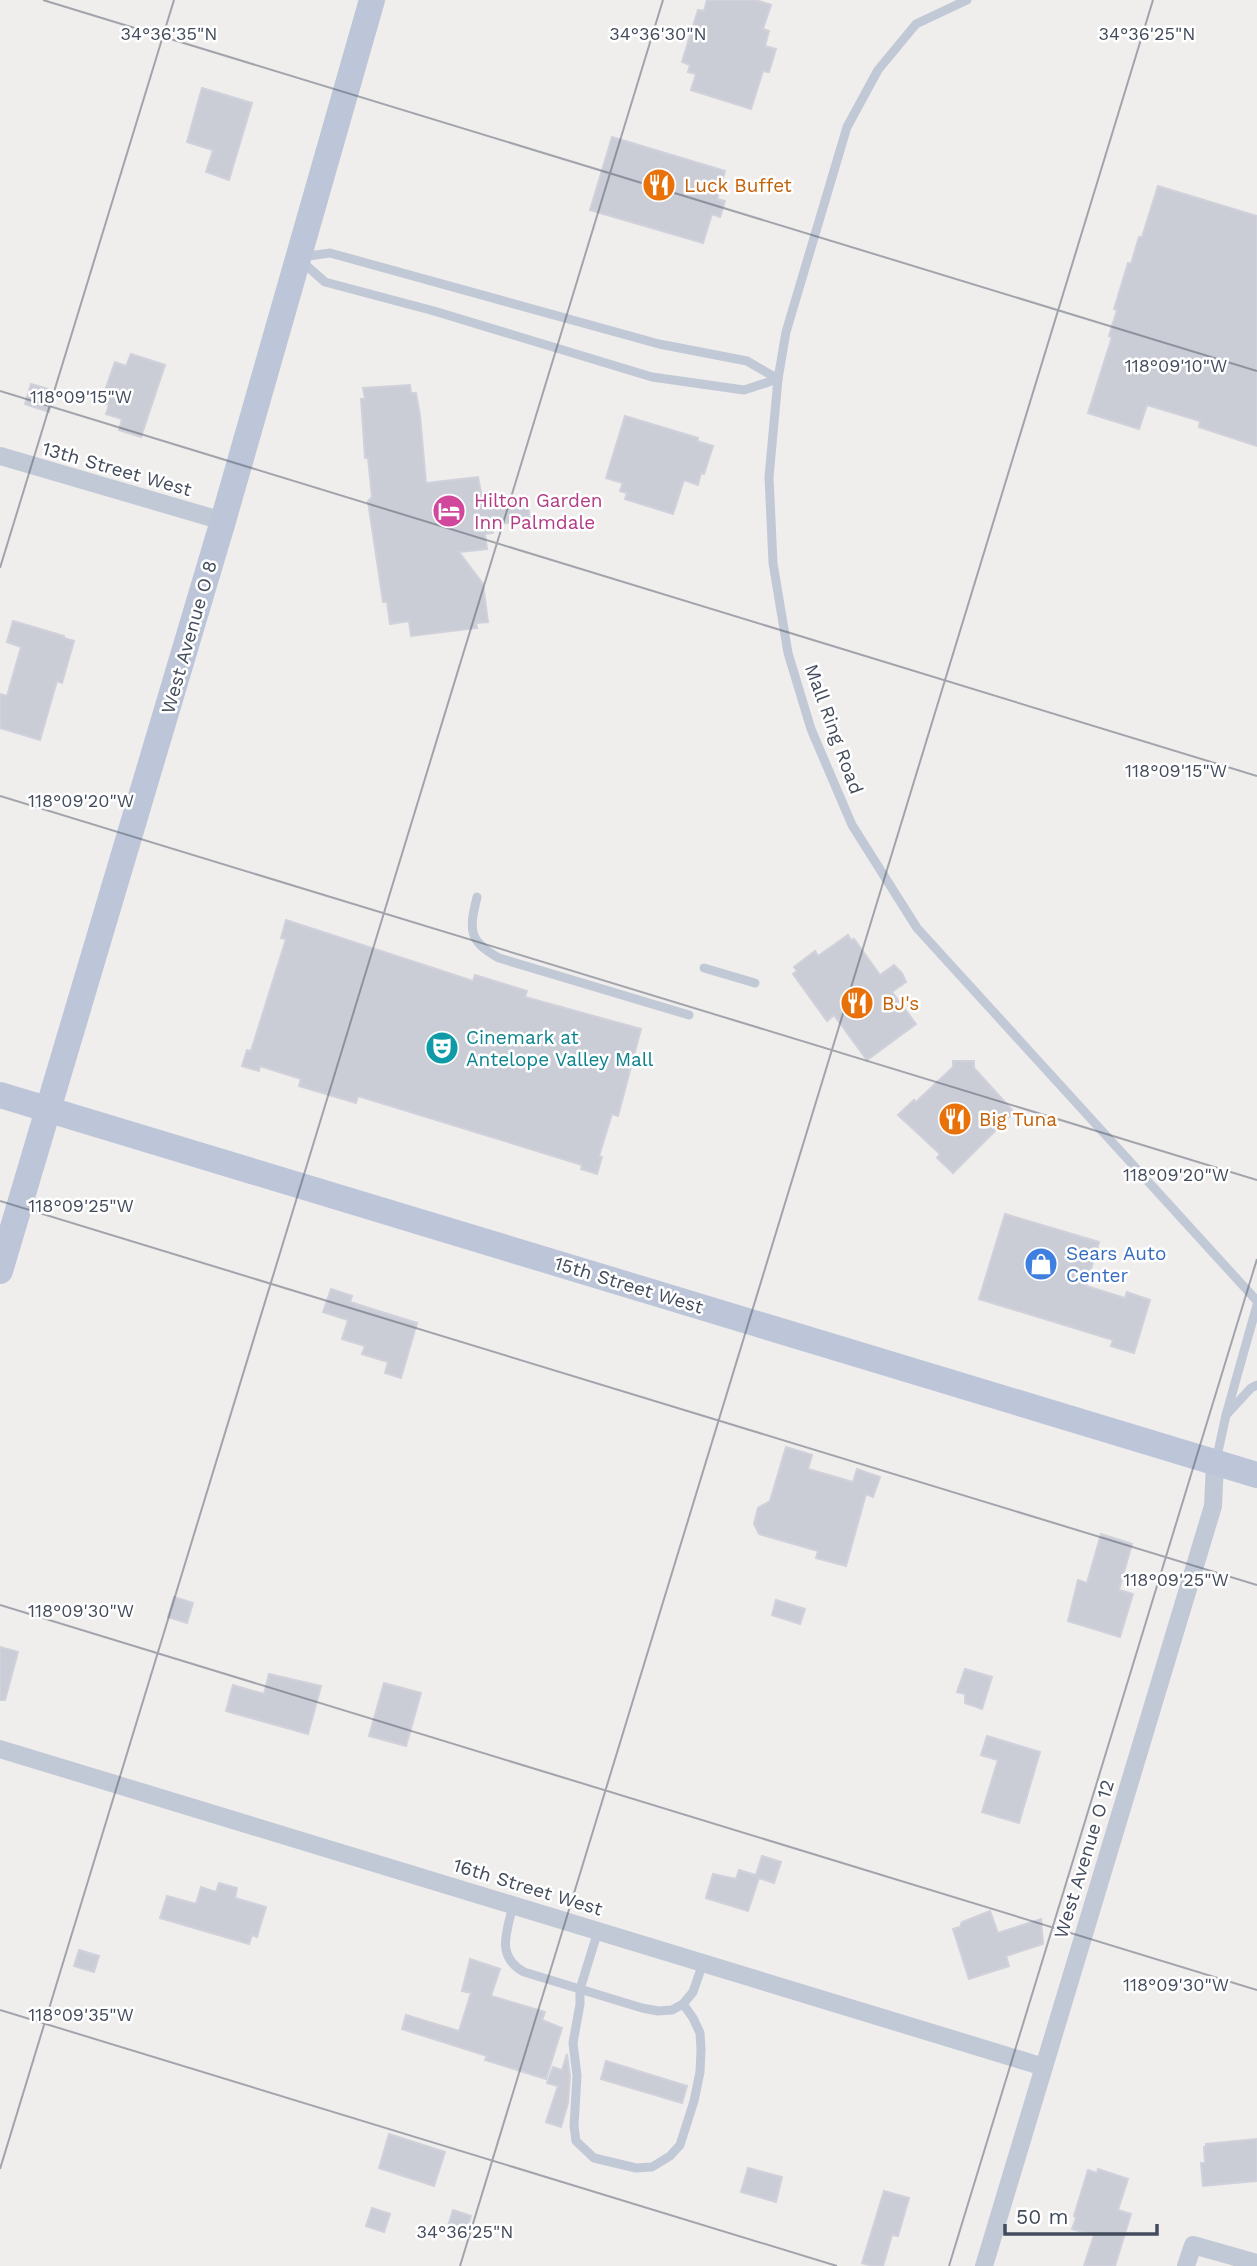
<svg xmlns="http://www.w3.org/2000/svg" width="1257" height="2266" font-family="'Work Sans',sans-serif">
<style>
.building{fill:#cbcdd6;stroke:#d0d1da;stroke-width:2}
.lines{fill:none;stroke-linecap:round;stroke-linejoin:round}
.lane{stroke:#c2c9d6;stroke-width:9}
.street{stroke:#c2c9d6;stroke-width:18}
.secondary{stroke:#bdc6d9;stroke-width:26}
.ticks{fill:none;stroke:#434c5c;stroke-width:2;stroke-opacity:0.45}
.labels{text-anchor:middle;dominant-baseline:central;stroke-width:5;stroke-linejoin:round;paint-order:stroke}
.food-label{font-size:19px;fill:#c56008;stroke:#fff;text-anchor:start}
.street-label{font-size:19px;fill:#434c5c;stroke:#fff}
.hotel-label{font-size:19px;fill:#b23c85;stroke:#fff;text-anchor:start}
.culture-label{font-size:19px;fill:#0d838f;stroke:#fff;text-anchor:start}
.shop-label{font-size:19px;fill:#366cbe;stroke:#fff;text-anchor:start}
.ticks-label{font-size:18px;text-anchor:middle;fill:#434c5c;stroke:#fff;stroke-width:5;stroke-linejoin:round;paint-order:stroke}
</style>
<rect width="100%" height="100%" fill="#f0eded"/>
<g class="building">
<path d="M 707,0 L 756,0 L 771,5 L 763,29 L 769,31 L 765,46 L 776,49 L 769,72 L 763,71 L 751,109 L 691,90 L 696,74 L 688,72 L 690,65 L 682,62 L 698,10 L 704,11 Z"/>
<path d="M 202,88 L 252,103 L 229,180 L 206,172 L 213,150 L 187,142 Z"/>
<path d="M 612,137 L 725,171 L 717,199 L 725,201 L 720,217 L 712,214 L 703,243 L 590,210 Z"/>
<path d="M 1158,186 L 1257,216 L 1257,446 L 1199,427 L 1200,421 L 1147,405 L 1139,429 L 1088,413 L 1112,337 L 1109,336 L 1117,310 L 1114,309 L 1128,263 L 1131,264 L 1139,237 L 1142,237 Z"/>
<path d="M 131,354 L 165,365 L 141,437 L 119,430 L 122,419 L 106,414 L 109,405 L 101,402 L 115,362 L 126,366 Z"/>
<path d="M 31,384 L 55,391 L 49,412 L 25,404 Z"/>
<path d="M 410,385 L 411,393 L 416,393 L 420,416 L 426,483 L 478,477 L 481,493 L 489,492 L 490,500 L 527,496 L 530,520 L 492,525 L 493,533 L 485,534 L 487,549 L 459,552 L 483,584 L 488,622 L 476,623 L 477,628 L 411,636 L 409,621 L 390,624 L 387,602 L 383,602 L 368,501 L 372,497 L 368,458 L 365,458 L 361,399 L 365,399 L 363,388 Z"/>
<path d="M 625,416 L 698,438 L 697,441 L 713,446 L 704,474 L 701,473 L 698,485 L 684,480 L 673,514 L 625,499 L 627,493 L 620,491 L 623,483 L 606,478 Z"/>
<path d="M 13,621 L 64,636 L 64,638 L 74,641 L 62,683 L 57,681 L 40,740 L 0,728 L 0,694 L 7,696 L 21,647 L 7,642 Z"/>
<path d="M 286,920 L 473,981 L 475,975 L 527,991 L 525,997 L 641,1029 L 618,1116 L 612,1114 L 599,1156 L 602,1157 L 597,1174 L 581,1169 L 582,1165 L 358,1096 L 356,1103 L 299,1086 L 301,1079 L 260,1066 L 259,1071 L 242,1066 L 247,1050 L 251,1051 L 286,939 L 281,938 Z"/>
<path d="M 848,935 L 851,940 L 854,939 L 880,975 L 894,965 L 902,973 L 906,982 L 892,992 L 916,1024 L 867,1060 L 834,1015 L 827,1021 L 793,974 L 797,971 L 794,967 L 815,951 L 818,956 Z"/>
<path d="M 953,1061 L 974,1061 L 974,1068 L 1014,1112 L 953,1173 L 937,1158 L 940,1154 L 898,1115 L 914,1100 L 916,1102 L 953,1067 Z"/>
<path d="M 1005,1214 L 1099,1242 L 1086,1286 L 1125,1298 L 1127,1292 L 1150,1300 L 1134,1353 L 1111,1346 L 1113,1340 L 979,1299 Z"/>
<path d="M 331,1289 L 352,1296 L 350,1302 L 417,1323 L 401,1378 L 385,1373 L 388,1362 L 362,1354 L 365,1346 L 342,1339 L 348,1320 L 323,1312 Z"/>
<path d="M 786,1447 L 812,1455 L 808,1469 L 853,1482 L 857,1469 L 880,1477 L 873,1497 L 866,1494 L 846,1566 L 816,1558 L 818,1551 L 759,1534 L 754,1524 L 758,1508 L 770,1501 Z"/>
<path d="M 1101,1534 L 1132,1544 L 1119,1590 L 1133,1594 L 1120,1637 L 1068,1621 L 1078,1580 L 1087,1583 Z"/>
<path d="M 174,1597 L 193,1603 L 187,1623 L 168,1617 Z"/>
<path d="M 776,1600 L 805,1609 L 800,1624 L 772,1615 Z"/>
<path d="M 0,1647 L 18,1652 L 5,1700 L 0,1700 Z"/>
<path d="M 965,1669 L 992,1677 L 982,1709 L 965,1703 L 965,1694 L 957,1692 Z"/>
<path d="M 269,1674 L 321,1686 L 308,1734 L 226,1711 L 233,1685 L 264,1694 Z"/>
<path d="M 384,1683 L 421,1693 L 406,1746 L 369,1736 Z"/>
<path d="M 987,1736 L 1040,1752 L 1019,1823 L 982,1812 L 998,1760 L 981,1755 Z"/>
<path d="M 762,1856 L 781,1862 L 774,1883 L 759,1878 L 748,1911 L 706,1898 L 713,1874 L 736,1879 L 739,1870 L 756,1875 Z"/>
<path d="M 219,1883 L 237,1888 L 235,1898 L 266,1907 L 257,1937 L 252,1935 L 249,1944 L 160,1918 L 167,1896 L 196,1904 L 201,1887 L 216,1892 Z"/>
<path d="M 990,1911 L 998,1933 L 1041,1919 L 1043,1944 L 1006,1956 L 1009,1966 L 969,1979 L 953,1929 L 960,1927 L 962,1922 Z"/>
<path d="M 79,1950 L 99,1956 L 94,1972 L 74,1966 Z"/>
<path d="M 470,1959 L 500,1969 L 491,1996 L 545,2012 L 542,2020 L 562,2028 L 546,2079 L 485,2060 L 487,2056 L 402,2029 L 406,2015 L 459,2031 L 471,1993 L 462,1991 Z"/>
<path d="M 567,2054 L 570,2076 L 568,2103 L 561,2127 L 546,2122 L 558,2086 L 547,2083 L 553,2067 L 562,2070 Z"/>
<path d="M 606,2061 L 687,2086 L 682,2103 L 601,2079 Z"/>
<path d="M 389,2134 L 445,2152 L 434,2186 L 379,2168 Z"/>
<path d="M 1257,2139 L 1257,2181 L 1203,2186 L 1201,2163 L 1205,2163 L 1204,2147 L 1206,2147 L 1206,2144 Z"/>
<path d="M 748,2168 L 782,2177 L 776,2202 L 741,2192 Z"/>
<path d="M 1098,2169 L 1128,2179 L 1118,2210 L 1131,2214 L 1115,2266 L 1084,2266 L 1094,2235 L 1072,2229 L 1076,2218 L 1074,2216 L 1088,2170 L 1097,2173 Z"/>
<path d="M 884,2191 L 909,2198 L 898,2236 L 892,2235 L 883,2266 L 872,2266 L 862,2263 Z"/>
<path d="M 372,2208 L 390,2214 L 384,2232 L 366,2226 Z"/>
<path d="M 453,2210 L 471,2216 L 466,2232 L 448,2226 Z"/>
</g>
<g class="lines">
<g class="lane">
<path d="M 967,0 L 916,24 L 878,70 L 847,127 L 786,332 L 778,379 L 769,477 L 773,563 L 788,653 L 811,729 L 852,825 L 917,928 L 1257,1301"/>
<path d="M 301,257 L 330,253 L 659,344 L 747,361 L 778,379"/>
<path d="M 300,260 L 325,282 L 434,311 L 652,377 L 744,390 L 778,379"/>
<path d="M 477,897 C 469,930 468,941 499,958 L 689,1015"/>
<path d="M 704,968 L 755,983"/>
<path d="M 1227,1414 L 1251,1388 L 1257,1385"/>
<path d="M 1216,1461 L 1226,1415 L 1257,1305"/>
<path d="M 513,1905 C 507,1932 495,1956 524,1972 L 642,2008 L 658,2011 L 672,2010 L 683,2004 L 693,1992 L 703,1963"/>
<path d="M 598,1931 L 580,1989 L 580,2004 L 573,2043 L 577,2076 L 574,2126 L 576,2141 L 594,2158 L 636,2168 L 652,2167 L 670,2156 L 680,2145 L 694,2101 L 700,2072 L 701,2050 L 700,2033 L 693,2018 L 683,2004"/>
</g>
<g class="street">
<path d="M 0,456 L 223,521"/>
<path d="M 0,1749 L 1044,2067"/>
<path d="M 984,2266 L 1213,1506 L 1215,1463"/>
<path d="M 1186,2266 L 1193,2245 L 1257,2263"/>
</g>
<g class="secondary">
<path d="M 0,1095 L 1257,1475"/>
<path d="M 0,1271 L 223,521 L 372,0"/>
</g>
</g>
<path class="ticks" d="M 43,0 L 1257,371M 0,391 L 1257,776M 0,568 L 174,0M 0,796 L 1257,1180M 0,1201 L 1257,1585M 0,1605 L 1257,1990M 0,2010 L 837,2266M 0,2169 L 663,0M 460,2266 L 1153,0M 949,2266 L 1257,1259"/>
<defs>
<symbol id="restaurant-disc" viewBox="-11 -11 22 22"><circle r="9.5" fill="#e8710a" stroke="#fff"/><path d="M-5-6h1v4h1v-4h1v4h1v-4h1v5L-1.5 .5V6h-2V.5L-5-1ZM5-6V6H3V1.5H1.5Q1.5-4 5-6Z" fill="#fff"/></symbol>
<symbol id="hotel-disc" viewBox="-11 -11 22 22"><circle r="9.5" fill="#d1479c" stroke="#fff"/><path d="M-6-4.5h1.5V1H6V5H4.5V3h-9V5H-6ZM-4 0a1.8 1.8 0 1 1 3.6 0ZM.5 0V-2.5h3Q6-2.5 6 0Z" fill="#fff"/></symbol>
<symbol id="theatre-disc" viewBox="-11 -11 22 22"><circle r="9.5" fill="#0f9aa8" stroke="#fff"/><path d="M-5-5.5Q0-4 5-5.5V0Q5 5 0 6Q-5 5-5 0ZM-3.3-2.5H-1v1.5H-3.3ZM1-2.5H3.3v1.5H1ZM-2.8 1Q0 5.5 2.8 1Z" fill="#fff"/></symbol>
<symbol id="shop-disc" viewBox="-11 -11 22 22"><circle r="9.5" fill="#3f7fe0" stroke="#fff"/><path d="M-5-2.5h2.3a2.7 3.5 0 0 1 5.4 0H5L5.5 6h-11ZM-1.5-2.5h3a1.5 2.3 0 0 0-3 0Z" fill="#fff"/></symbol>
</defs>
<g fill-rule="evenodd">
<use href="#restaurant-disc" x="640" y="166" width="38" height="38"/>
<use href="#hotel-disc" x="430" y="492" width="38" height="38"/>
<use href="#restaurant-disc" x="838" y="984" width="38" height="38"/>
<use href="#theatre-disc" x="423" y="1029" width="38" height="38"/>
<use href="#restaurant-disc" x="936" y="1100" width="38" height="38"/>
<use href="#shop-disc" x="1022" y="1245" width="38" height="38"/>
</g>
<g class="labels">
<g class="food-label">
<text x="684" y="185">Luck Buffet</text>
<text x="882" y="1003">BJ's</text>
<text x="979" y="1119">Big Tuna</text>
</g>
<g class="street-label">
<text transform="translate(117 469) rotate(16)">13th Street West</text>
<text transform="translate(189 637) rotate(-74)">West Avenue O 8</text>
<text transform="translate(834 729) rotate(70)">Mall Ring Road</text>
<text transform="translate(629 1285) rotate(17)">15th Street West</text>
<text transform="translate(1084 1859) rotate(-73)">West Avenue O 12</text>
<text transform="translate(528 1887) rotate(17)">16th Street West</text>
</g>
<g class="hotel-label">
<text x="474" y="500">Hilton Garden<tspan x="474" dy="22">Inn Palmdale</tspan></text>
</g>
<g class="culture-label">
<text x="466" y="1037">Cinemark at<tspan x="466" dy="22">Antelope Valley Mall</tspan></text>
</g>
<g class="shop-label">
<text x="1066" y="1253">Sears Auto<tspan x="1066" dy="22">Center</tspan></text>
</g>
</g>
<g class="ticks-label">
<text x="169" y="40">34°36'35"N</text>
<text x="658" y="40">34°36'30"N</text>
<text x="1147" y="40">34°36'25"N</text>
<text x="1176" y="372">118°09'10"W</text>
<text x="81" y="403">118°09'15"W</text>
<text x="1176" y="777">118°09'15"W</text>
<text x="81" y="807">118°09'20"W</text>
<text x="1176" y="1181">118°09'20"W</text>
<text x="81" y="1212">118°09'25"W</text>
<text x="1176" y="1586">118°09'25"W</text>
<text x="81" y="1617">118°09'30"W</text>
<text x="1176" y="1991">118°09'30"W</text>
<text x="81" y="2021">118°09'35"W</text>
<text x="465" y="2238">34°36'25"N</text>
</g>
<path d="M1005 2224v10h152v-10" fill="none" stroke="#434c5c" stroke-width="3.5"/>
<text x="1016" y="2224" font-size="21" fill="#434c5c" stroke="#ffffff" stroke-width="5" paint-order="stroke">50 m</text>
</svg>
